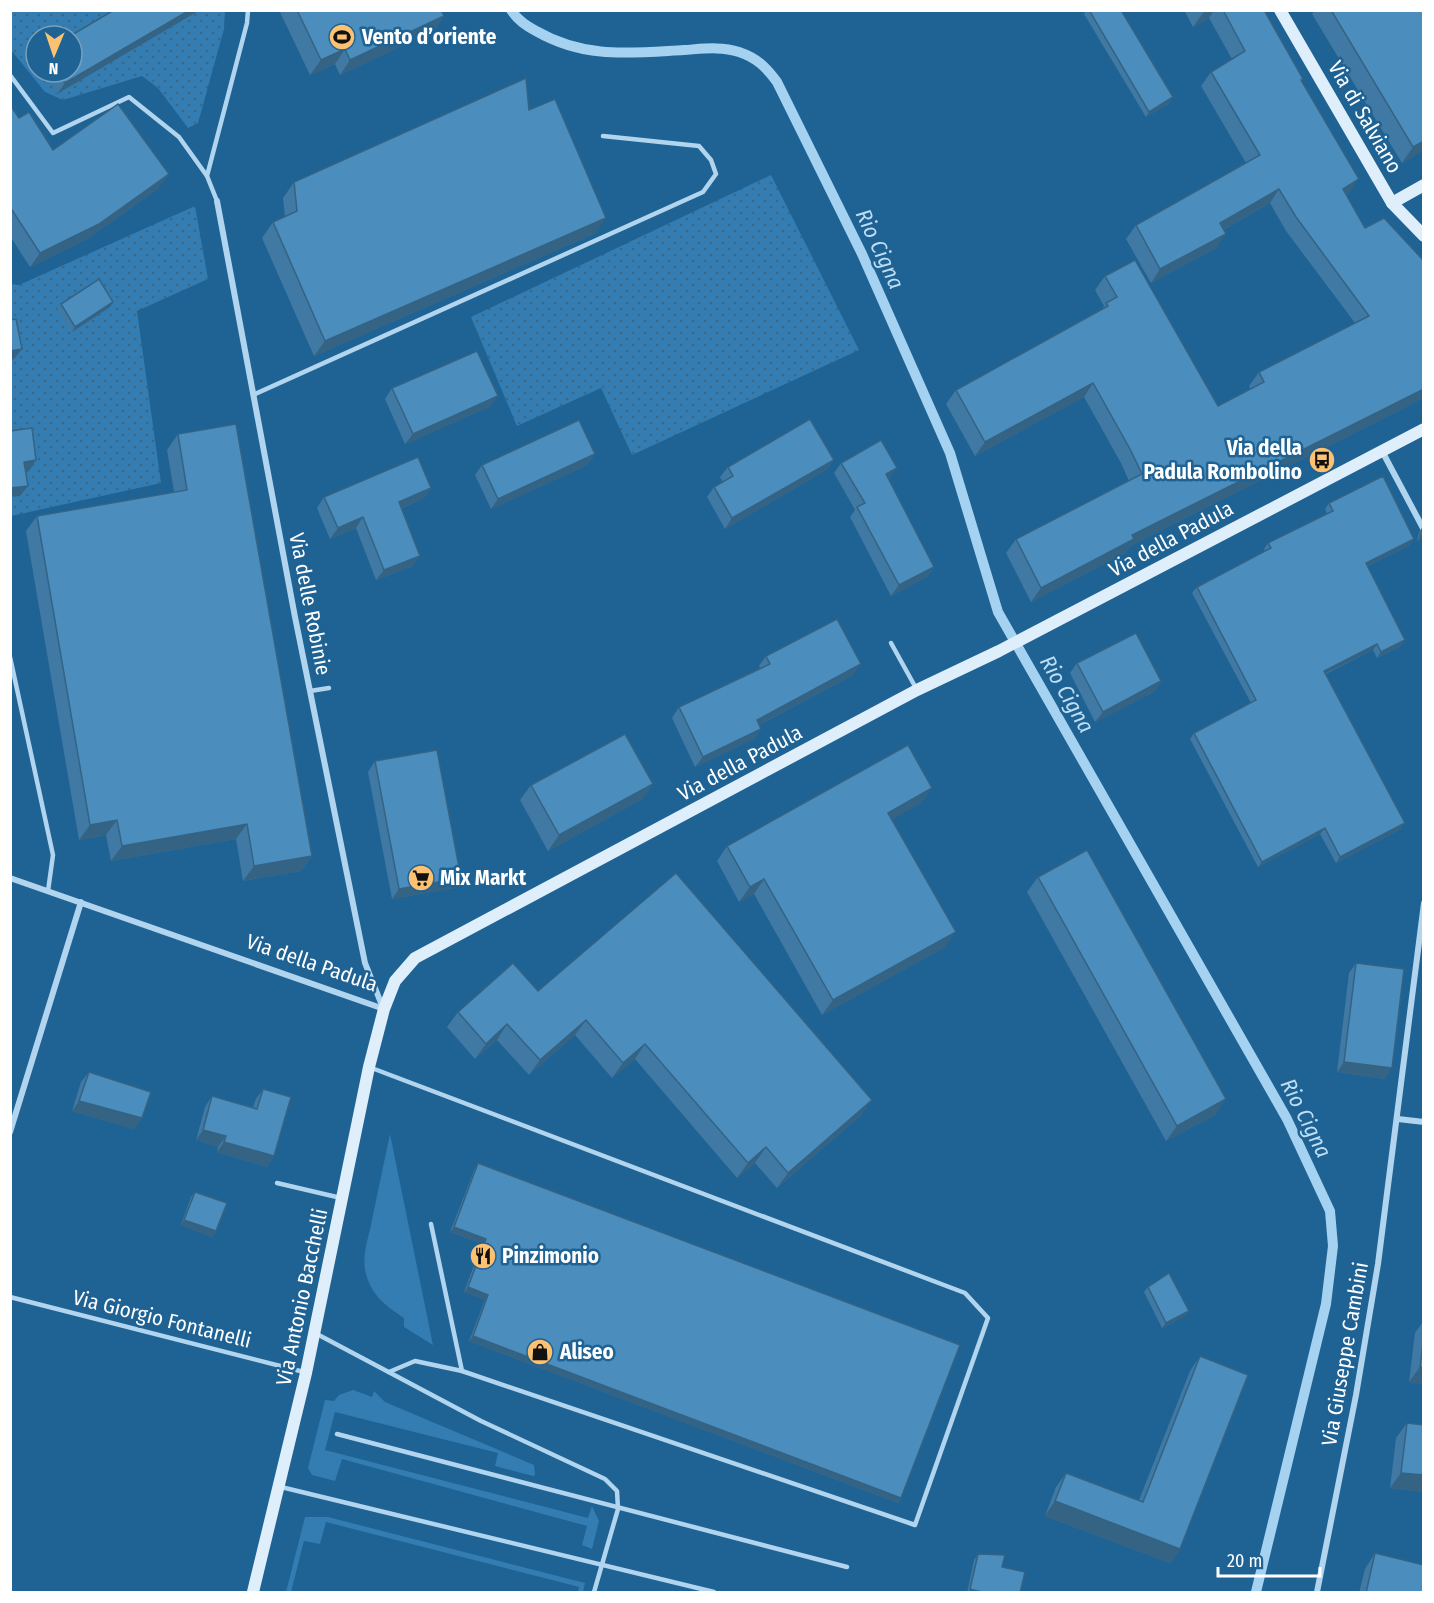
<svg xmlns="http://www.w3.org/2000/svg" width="1434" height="1603" font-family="'Fira Sans Condensed',sans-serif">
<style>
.grass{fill:#337db2}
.park{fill:url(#park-dots);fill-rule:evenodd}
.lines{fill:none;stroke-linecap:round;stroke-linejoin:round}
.stream{stroke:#a5d2f0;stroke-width:10}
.lane{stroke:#b1d5ee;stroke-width:4.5}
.street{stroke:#b1d5ee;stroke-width:6}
.secondary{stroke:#deeefa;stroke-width:12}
.wall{fill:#4079a3}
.shaded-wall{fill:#346384}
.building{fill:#4b8dbd;stroke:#346384;stroke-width:1.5}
.labels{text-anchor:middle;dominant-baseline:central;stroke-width:5;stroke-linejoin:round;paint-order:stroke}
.poi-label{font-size:21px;font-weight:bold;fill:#fff;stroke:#1f6294;text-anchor:start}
.street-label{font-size:21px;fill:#fff;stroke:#1f6294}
.water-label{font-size:22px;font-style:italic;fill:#bedef5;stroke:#1f6294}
</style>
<defs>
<pattern id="park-dots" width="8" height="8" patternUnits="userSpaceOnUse" patternTransform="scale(1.5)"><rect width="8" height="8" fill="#337db2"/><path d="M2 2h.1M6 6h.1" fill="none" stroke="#3e6784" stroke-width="1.8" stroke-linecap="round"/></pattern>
</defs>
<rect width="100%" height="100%" fill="#1f6294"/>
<g class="grass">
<path d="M 390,1134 L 433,1345 L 404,1327 L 404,1318 C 386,1306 372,1296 366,1274 C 361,1257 369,1236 372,1220 C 378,1191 384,1162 390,1134 Z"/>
<path d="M 353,1390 L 372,1397 L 374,1391 L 385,1402 L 534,1465 L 535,1475 L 533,1476 L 495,1466 L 498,1453 L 335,1412 L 325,1450 L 588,1518 L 592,1506 L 599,1521 L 592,1549 L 582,1545 L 587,1526 L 342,1459 L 335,1481 L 312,1475 L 308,1468 L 325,1400 L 334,1401 L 339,1395 Z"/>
<path d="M 305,1517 L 328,1517 L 585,1583 L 583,1592 L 578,1592 L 579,1587 L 326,1522 L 320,1544 L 304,1541 L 291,1592 L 286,1592 Z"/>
</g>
<g class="park">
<path d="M 11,11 L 225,11 L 224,29 L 198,123 L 188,128 L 158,88 L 142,76 L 63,100 L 45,92 L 11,50 ZM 36,36 L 72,36 L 72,72 L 36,72 Z"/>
<path d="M 771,175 L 859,350 L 632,455 L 601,388 L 517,426 L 471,317 Z"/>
<path d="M 195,206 L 208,279 L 137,311 L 161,483 L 11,516 L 11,284 L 19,285 Z"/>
</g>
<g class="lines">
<path class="stream" d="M 511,10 C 518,20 525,25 536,31 C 585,59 629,53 684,50 C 701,49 721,46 739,52 C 757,58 766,67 777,82 L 862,254 L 950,453 L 998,612 L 1287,1119 L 1330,1211 L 1333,1246 L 1326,1304 L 1256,1592"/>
<g class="lane">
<path d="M 10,75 L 53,133 L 129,97 L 179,137 L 207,176"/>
<path d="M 217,201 L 207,176 L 247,23 L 248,10"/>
<path d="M 253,395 L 703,192 L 716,174 L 711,160 L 699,146 L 603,136"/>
<path d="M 891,643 L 917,690"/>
<path d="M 10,657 L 53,855 L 48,891"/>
<path d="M 310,691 L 329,688"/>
<path d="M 369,1067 L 965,1293 L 988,1318 L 915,1525 L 462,1371 L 415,1361 L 389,1372"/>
<path d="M 277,1183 L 341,1198"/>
<path d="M 431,1224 L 462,1371"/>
<path d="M 10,1297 L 304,1372"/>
<path d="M 315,1333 L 481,1421 L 605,1479 L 617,1491 L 618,1509 L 594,1592"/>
<path d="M 337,1434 L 847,1567"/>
<path d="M 281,1487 L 714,1592"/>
</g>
<g class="street">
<path d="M 217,201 L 295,617 L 365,963 L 383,1008"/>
<path d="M 1382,451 L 1424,530"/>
<path d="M 10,878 L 384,1009"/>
<path d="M 1398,1119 L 1424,1122"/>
<path d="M 10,1132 L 81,902"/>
<path d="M 1317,1592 L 1356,1395 L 1378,1264 L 1424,903"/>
</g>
<g class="secondary">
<path d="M 1280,10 L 1392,203 L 1424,236"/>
<path d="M 1392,203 L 1424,185"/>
<path d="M 253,1592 L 306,1373 L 369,1067 L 384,1009 L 395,981 L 415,958 L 917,690 L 999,651 L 1424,429"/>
</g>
</g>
<g class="wall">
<path d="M 114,10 L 200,10 L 57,94 L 45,72 L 72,72 Z"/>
<path d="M 279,10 L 441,10 L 444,16 L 433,31 L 340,75 L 335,64 L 310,75 Z"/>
<path d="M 1086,10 L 1121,10 L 1170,103 L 1146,117 L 1084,14 Z"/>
<path d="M 1184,10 L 1264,10 L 1302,81 L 1349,193 L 1346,195 L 1365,228 L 1424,261 L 1424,396 L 1414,403 L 1130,546 L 1125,553 L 1031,602 L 1006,553 L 1016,539 L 1129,481 L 1121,463 L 1084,397 L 975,456 L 946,404 L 956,390 L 1102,309 L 1104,306 L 1095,290 L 1105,276 L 1218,406 L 1250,389 L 1249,386 L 1259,372 L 1355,323 L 1286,231 L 1270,203 L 1223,230 L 1216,248 L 1151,283 L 1126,239 L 1136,225 L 1246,163 L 1201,86 L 1211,72 L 1232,59 L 1209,18 L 1193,27 Z"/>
<path d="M 1315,10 L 1424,10 L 1424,150 L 1402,163 L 1312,14 Z"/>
<path d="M 10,105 L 19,118 L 53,150 L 159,188 L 89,238 L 30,267 L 10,236 Z"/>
<path d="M 529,110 L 596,233 L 314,356 L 262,238 L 273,222 L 285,217 L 283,198 L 294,182 Z"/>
<path d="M 61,304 L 110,307 L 72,332 L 57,309 Z"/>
<path d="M 392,388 L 491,406 L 405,444 L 385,399 Z"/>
<path d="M 178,434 L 312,856 L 301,871 L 243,881 L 236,839 L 111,861 L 106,835 L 79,840 L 26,531 L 37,516 L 174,492 L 167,450 Z"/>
<path d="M 595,454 L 587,465 L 491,509 L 475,475 L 482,465 Z"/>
<path d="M 834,460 L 826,470 L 725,529 L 707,497 L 714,487 L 723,482 L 720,477 L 728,467 Z"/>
<path d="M 841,463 L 897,468 L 888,479 L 934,567 L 927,577 L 891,596 L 850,517 L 855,510 L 834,473 Z"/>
<path d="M 431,488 L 424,498 L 402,508 L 413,566 L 376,580 L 356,528 L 330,539 L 317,508 L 324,497 Z"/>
<path d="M 1329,503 L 1410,545 L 1367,566 L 1405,640 L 1401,646 L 1377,658 L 1373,650 L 1326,674 L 1401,829 L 1336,863 L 1320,834 L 1258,867 L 1190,739 L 1194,733 L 1251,703 L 1192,593 L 1197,587 L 1265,551 L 1264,549 L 1268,543 L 1327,514 L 1325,509 Z"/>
<path d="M 1423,527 L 1424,538 L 1417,541 L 1419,532 Z"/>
<path d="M 766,656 L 853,675 L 759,725 L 761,729 L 754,739 L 695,767 L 672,718 L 679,707 L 760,668 L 759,666 Z"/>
<path d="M 1077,663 L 1161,681 L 1154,692 L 1095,722 L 1070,673 Z"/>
<path d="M 375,761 L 461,878 L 454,888 L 392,899 L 368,772 Z"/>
<path d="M 653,784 L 642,799 L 548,851 L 520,800 L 531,785 Z"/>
<path d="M 932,788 L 921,803 L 892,819 L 945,947 L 822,1015 L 754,894 L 739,902 L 717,861 L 727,846 Z"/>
<path d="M 1038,877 L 1215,1115 L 1166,1141 L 1027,892 Z"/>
<path d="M 1356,963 L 1385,1079 L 1337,1072 L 1349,973 Z"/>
<path d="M 538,991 L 861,1115 L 777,1188 L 755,1163 L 737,1178 L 635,1059 L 612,1078 L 575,1035 L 529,1075 L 497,1040 L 475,1059 L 447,1027 L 458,1012 Z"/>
<path d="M 89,1072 L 142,1118 L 134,1129 L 72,1111 L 81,1082 Z"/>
<path d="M 263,1089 L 274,1156 L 267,1167 L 217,1152 L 218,1147 L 196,1140 L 205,1107 L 212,1096 L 253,1107 L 256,1099 Z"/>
<path d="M 478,1163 L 901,1498 L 898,1503 L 469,1341 L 485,1300 L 464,1292 L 482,1244 L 450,1232 L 475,1168 Z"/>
<path d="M 195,1192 L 216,1231 L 212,1237 L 181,1225 L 191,1197 Z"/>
<path d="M 1148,1287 L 1189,1311 L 1185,1316 L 1162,1328 L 1144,1292 Z"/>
<path d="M 1424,1320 L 1424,1384 L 1409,1382 L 1415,1333 Z"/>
<path d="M 1200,1356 L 1180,1549 L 1170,1563 L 1045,1516 L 1056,1487 L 1066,1473 L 1139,1500 L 1190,1371 Z"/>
<path d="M 1407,1423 L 1424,1492 L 1390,1488 L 1396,1438 Z"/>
<path d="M 1375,1553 L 1424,1593 L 1359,1593 L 1365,1569 Z"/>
<path d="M 978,1554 L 1002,1567 L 1020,1593 L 967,1593 L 974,1560 Z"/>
</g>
<g class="shaded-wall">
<path d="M 190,10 L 200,10 L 57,94 L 65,83 Z"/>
<path d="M 1207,10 L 1214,10 L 1209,18 L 1193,27 L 1203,13 Z"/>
<path d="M 444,16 L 433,31 L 340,75 L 350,60 Z"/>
<path d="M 345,49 L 335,64 L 310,75 L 321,60 Z"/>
<path d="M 1173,97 L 1170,103 L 1146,117 L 1149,112 Z"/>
<path d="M 1424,141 L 1424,150 L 1402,163 L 1413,147 Z"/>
<path d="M 169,174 L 159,188 L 89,238 L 30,267 L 40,253 Z"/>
<path d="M 1359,179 L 1349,193 L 1333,203 L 1343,189 Z"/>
<path d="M 1279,189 L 1270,203 L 1210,237 L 1220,223 Z"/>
<path d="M 606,218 L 596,233 L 314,356 L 325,341 Z"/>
<path d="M 1226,234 L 1216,248 L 1151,283 L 1160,269 Z"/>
<path d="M 113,302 L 110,307 L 72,332 L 75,327 Z"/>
<path d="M 22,349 L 14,359 L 10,360 L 10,351 Z"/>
<path d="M 1093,383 L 1084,397 L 975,456 L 985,442 Z"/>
<path d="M 1424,389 L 1424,396 L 1414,403 L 1130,546 L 1125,553 L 1031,602 L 1041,588 L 1132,535 Z"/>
<path d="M 498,396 L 491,406 L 405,444 L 413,434 Z"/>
<path d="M 595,454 L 587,465 L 491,509 L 498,499 Z"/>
<path d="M 36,460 L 29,471 L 17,472 L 24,462 Z"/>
<path d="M 834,460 L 826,470 L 725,529 L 732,518 Z"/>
<path d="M 897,468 L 890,478 L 879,485 L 886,474 Z"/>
<path d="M 28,486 L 20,496 L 10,497 L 10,488 Z"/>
<path d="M 431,488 L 424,498 L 392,512 L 399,502 Z"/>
<path d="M 363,517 L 356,528 L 330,539 L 338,528 Z"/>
<path d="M 1424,535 L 1424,538 L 1417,541 L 1420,536 Z"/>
<path d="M 1414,539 L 1410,545 L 1362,569 L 1366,563 Z"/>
<path d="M 420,556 L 413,566 L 376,580 L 384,570 Z"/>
<path d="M 934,567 L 927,577 L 891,596 L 899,585 Z"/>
<path d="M 1405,640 L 1401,646 L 1377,658 L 1381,652 Z"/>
<path d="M 1377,644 L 1373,650 L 1320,676 L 1324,671 Z"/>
<path d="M 861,664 L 853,675 L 749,730 L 757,720 Z"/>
<path d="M 1161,681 L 1154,692 L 1095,722 L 1103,712 Z"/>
<path d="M 761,729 L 754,739 L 695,767 L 703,757 Z"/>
<path d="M 653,784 L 642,799 L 548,851 L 559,835 Z"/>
<path d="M 932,788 L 921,803 L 878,828 L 888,813 Z"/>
<path d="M 117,820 L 106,835 L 79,840 L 90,825 Z"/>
<path d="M 1405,823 L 1401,829 L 1336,863 L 1340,857 Z"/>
<path d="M 247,824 L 236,839 L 111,861 L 122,846 Z"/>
<path d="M 1325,828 L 1320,834 L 1258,867 L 1262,862 Z"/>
<path d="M 312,856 L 301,871 L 243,881 L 254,866 Z"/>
<path d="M 461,878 L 454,888 L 392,899 L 399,889 Z"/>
<path d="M 764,879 L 754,894 L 739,902 L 750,887 Z"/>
<path d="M 956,932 L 945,947 L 822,1015 L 833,1000 Z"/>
<path d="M 586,1020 L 575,1035 L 529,1075 L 540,1060 Z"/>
<path d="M 507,1024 L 497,1040 L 475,1059 L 486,1044 Z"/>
<path d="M 645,1044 L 635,1059 L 612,1078 L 623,1063 Z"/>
<path d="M 1344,1062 L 1392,1068 L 1385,1079 L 1337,1072 Z"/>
<path d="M 1226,1099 L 1215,1115 L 1166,1141 L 1177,1126 Z"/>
<path d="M 872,1100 L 861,1115 L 777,1188 L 788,1173 Z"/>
<path d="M 79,1101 L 142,1118 L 134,1129 L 72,1111 Z"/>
<path d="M 203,1130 L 226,1136 L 218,1147 L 196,1140 Z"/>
<path d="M 224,1142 L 274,1156 L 267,1167 L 217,1152 Z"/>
<path d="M 766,1147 L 755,1163 L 737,1178 L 748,1163 Z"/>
<path d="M 184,1220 L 216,1231 L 212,1237 L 181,1225 Z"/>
<path d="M 454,1227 L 486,1239 L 482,1244 L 450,1232 Z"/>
<path d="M 468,1287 L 488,1295 L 485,1300 L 464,1292 Z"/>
<path d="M 1189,1311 L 1185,1316 L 1162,1328 L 1166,1323 Z"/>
<path d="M 473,1336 L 901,1498 L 898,1503 L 469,1341 Z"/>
<path d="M 1420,1367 L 1424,1367 L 1424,1384 L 1409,1382 Z"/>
<path d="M 1401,1473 L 1424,1475 L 1424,1492 L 1390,1488 Z"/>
<path d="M 1055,1501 L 1180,1549 L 1170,1563 L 1045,1516 Z"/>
<path d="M 970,1589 L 985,1593 L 968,1593 Z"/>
</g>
<g class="building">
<path d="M 114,10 L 190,10 L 65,83 L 58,72 L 72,72 L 72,36 L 70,36 Z"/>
<path d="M 297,10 L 441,10 L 444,16 L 350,60 L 345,49 L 321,60 Z"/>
<path d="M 1089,10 L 1121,10 L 1173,97 L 1149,112 Z"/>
<path d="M 1223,10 L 1264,10 L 1303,79 L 1301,80 L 1359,179 L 1343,189 L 1365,228 L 1384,218 L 1424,261 L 1424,389 L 1132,535 L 1134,539 L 1041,588 L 1016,539 L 1142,474 L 1130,449 L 1093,383 L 985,442 L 956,390 L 1108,306 L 1106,303 L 1117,297 L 1105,276 L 1135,260 L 1218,406 L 1264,382 L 1259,372 L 1369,316 L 1296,217 L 1279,189 L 1220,223 L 1226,234 L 1160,269 L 1136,225 L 1260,155 L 1211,72 L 1245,51 Z"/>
<path d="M 1331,10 L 1424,10 L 1424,141 L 1413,147 Z"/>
<path d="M 526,78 L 529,110 L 555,99 L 606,218 L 325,341 L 273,222 L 297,211 L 294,182 Z"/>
<path d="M 118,104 L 169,174 L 99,224 L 40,253 L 10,207 L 10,105 L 19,118 L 29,112 L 53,150 Z"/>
<path d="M 99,279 L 113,302 L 75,327 L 61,304 Z"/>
<path d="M 16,319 L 22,349 L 10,351 L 10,320 Z"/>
<path d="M 477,351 L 498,396 L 413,434 L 392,388 Z"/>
<path d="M 810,419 L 834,460 L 732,518 L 714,487 L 733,476 L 728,467 Z"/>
<path d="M 579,420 L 595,454 L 498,499 L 482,465 Z"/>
<path d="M 236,424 L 312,856 L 254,866 L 247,824 L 122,846 L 117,820 L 90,825 L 37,516 L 187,490 L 178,434 Z"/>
<path d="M 32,428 L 36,460 L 24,462 L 28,486 L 10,488 L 10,431 Z"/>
<path d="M 881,440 L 897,468 L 886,474 L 934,567 L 899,585 L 857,507 L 865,503 L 841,463 Z"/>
<path d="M 418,457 L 431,488 L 399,502 L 420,556 L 384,570 L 363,517 L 338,528 L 324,497 Z"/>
<path d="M 1383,476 L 1414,539 L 1366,563 L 1405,640 L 1381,652 L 1377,644 L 1324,671 L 1405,823 L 1340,857 L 1325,828 L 1262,862 L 1194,733 L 1256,700 L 1197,587 L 1271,548 L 1268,543 L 1333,511 L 1329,503 Z"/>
<path d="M 1423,527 L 1424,535 L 1420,536 Z"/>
<path d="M 837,619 L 861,664 L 757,720 L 761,729 L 703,757 L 679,707 L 770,664 L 766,656 Z"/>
<path d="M 1136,633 L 1161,681 L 1103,712 L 1077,663 Z"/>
<path d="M 625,734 L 653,784 L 559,835 L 531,785 Z"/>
<path d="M 908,745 L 932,788 L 888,813 L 956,932 L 833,1000 L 764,879 L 750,887 L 727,846 Z"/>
<path d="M 437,750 L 461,878 L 399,889 L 375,761 Z"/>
<path d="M 1087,850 L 1226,1099 L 1177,1126 L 1038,877 Z"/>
<path d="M 676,873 L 872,1100 L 788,1173 L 766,1147 L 748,1163 L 645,1044 L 623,1063 L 586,1020 L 540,1060 L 507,1024 L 486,1044 L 458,1012 L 513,963 L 538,991 Z"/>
<path d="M 1356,963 L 1404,969 L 1392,1068 L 1344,1062 Z"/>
<path d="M 89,1072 L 151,1092 L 142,1118 L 79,1101 Z"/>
<path d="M 263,1089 L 291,1097 L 274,1156 L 224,1142 L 226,1136 L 203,1130 L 212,1096 L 257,1109 Z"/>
<path d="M 478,1163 L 960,1345 L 901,1498 L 473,1336 L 488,1295 L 468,1287 L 486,1239 L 454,1227 Z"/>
<path d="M 195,1192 L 227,1203 L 216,1231 L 184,1220 Z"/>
<path d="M 1169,1273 L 1189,1311 L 1166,1323 L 1148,1287 Z"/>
<path d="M 1424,1336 L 1424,1367 L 1420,1367 Z"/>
<path d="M 1200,1356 L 1248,1375 L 1180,1549 L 1055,1501 L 1066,1473 L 1143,1502 Z"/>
<path d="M 1407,1423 L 1424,1425 L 1424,1475 L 1401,1473 Z"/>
<path d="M 1375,1553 L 1424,1565 L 1424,1593 L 1366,1593 Z"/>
<path d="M 978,1554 L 1005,1555 L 1002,1567 L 1025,1572 L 1020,1593 L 985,1593 L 970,1589 Z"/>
</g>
<defs>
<symbol id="stadium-disc" viewBox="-11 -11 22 22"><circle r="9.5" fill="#fcc171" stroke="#1f6294"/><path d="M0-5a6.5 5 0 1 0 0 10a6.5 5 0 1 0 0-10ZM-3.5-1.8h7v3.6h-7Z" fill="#111"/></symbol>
<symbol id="bus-disc" viewBox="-11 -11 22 22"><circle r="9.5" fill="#fcc171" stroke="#1f6294"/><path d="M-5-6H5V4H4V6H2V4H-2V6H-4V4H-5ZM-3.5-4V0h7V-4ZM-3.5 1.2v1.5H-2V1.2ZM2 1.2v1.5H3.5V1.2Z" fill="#111"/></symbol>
<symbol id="supermarket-disc" viewBox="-11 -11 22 22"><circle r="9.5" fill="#fcc171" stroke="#1f6294"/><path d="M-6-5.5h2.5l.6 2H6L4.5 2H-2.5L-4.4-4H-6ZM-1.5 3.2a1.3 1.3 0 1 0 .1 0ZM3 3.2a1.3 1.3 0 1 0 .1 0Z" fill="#111"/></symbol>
<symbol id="restaurant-disc" viewBox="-11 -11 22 22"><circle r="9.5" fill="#fcc171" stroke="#1f6294"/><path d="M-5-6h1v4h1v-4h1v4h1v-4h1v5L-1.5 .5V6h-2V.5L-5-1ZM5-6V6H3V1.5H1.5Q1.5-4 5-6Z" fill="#111"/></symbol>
<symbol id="shop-disc" viewBox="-11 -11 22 22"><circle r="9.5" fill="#fcc171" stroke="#1f6294"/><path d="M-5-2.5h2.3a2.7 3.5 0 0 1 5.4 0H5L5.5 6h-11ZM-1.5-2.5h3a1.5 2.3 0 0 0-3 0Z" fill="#111"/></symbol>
</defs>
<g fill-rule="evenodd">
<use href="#stadium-disc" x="327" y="22" width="30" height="30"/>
<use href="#bus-disc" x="1307" y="445" width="30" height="30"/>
<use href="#supermarket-disc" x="406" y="863" width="30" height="30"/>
<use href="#restaurant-disc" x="468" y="1241" width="30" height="30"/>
<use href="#shop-disc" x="525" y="1337" width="30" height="30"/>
</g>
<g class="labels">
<g class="poi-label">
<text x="362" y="37">Vento d’oriente</text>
<text x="1302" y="448" text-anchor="end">Via della<tspan x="1302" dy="24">Padula Rombolino</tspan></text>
<text x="440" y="878">Mix Markt</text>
<text x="502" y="1256">Pinzimonio</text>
<text x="560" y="1352">Aliseo</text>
</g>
<g class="street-label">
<text transform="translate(1365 117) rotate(60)">Via di Salviano</text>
<text transform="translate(1171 539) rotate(-28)">Via della Padula</text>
<text transform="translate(310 604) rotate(79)">Via delle Robinie</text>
<text transform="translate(740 763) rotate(-28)">Via della Padula</text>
<text transform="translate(312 963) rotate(19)">Via della Padula</text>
<text transform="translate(302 1297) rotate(-78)">Via Antonio Bacchelli</text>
<text transform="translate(162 1319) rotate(14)">Via Giorgio Fontanelli</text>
<text transform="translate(1345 1354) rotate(-80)">Via Giuseppe Cambini</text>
</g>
<g class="water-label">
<text transform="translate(880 249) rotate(65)">Rio Cigna</text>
<text transform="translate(1067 694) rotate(60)">Rio Cigna</text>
<text transform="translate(1306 1118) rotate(63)">Rio Cigna</text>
</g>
</g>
<rect width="1434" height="1603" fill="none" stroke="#ffffff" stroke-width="24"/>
<g transform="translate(54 54) rotate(182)"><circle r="28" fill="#1f6294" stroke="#79a1bf" stroke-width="1.5"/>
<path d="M0-4.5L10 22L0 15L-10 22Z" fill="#fcc171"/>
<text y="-9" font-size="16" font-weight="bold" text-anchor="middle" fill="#ffffff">N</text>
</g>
<path d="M1218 1567v9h102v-9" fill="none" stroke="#ffffff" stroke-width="3"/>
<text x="1227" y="1567" font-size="18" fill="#ffffff" stroke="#1f6294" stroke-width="4.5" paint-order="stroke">20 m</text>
</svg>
